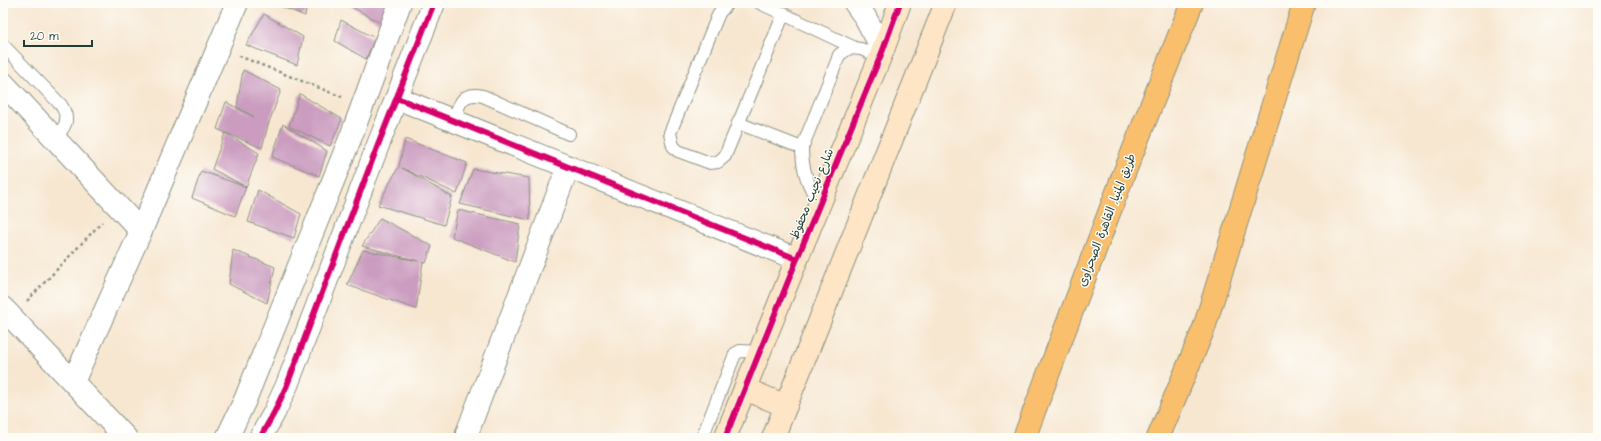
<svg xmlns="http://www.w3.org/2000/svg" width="1601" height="441" font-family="'Architects Daughter','Playpen Sans Arabic',sans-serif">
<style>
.building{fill:#cb9cc0}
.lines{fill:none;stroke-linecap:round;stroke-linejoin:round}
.lane-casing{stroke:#8b9282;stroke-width:14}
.street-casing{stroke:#8b9282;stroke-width:24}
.secondary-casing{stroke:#8b9282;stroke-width:24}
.highway-casing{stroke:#8b9282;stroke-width:24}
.path{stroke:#8b9282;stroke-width:2.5;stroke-dasharray:3 3;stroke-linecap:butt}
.lane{stroke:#fff;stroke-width:12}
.street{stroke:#fff;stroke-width:22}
.secondary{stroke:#fde5c5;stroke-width:22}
.highway{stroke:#f9bf6d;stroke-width:22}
.cycleway-casing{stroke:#fdfcf7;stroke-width:8}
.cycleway{stroke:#d6006c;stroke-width:6}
.labels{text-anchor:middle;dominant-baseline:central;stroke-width:3;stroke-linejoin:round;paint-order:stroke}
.street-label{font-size:12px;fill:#1f3d34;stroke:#fdfcf7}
</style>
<rect width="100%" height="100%" fill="#fdfcf7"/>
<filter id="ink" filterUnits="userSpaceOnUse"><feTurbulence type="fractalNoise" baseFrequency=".025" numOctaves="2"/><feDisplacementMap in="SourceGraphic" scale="8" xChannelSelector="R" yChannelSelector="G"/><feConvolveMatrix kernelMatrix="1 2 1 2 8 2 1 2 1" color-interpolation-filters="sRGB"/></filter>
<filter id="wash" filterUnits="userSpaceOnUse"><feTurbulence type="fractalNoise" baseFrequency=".012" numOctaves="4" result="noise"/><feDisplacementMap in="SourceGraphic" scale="16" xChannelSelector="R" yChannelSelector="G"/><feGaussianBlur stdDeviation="0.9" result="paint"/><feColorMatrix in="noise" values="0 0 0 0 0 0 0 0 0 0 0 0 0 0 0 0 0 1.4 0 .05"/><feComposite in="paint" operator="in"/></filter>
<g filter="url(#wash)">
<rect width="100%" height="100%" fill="#f7e7d1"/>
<g id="blocks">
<g class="building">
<path d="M 272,3 L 307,3 L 305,16 Z"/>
<path d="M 348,3 L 388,3 L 384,25 L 347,4 Z"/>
<path d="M 264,14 L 303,37 L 297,65 L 246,45 Z"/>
<path d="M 341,20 L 375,38 L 366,59 L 335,41 Z"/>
<path d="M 243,70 L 281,90 L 268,125 L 262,148 L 217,129 L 226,102 L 254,117 L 237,107 Z"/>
<path d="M 300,94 L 342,119 L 330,146 L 289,126 Z"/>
<path d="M 283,124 L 327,151 L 319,176 L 272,157 Z"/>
<path d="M 225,133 L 259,153 L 246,187 L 212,169 Z"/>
<path d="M 405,139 L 467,163 L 457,194 L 402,168 L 452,197 L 444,225 L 378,205 L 399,166 Z"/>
<path d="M 473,169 L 529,178 L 530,220 L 460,204 Z"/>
<path d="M 201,171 L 246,187 L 235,216 L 192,198 Z"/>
<path d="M 258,190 L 301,214 L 294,238 L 248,222 Z"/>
<path d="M 458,210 L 520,224 L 515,262 L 452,237 Z"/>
<path d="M 380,218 L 432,246 L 426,263 L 423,262 L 416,309 L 347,285 L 363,250 L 418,261 L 362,246 Z"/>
<path d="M 233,250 L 275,267 L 267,303 L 229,284 Z"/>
</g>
</g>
</g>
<g filter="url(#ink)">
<use href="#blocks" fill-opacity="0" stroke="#8b9282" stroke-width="1"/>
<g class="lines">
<defs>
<g id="lane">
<path d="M 728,3 L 719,13 L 670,133 L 673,146 L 678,151 L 710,163 L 718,162 L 725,156 L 784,13"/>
<path d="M 760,3 L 855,48"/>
<path d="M 3,45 L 61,105 C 71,121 65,126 55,139"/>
<path d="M 453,121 C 459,104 462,91 483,96 L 569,134"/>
<path d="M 738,123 L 802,148"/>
<path d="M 820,204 C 808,186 802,170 802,148 L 837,61 L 839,55 L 849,48 L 861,49 L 880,57"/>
<path d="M 702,438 L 735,354 L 740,351 L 760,352"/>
</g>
<g id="street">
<path d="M 855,3 L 865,17 L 883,50"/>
<path d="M 3,83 L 141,231"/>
<path d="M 397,98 L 797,259"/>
<path d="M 3,308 L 126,438"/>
<path d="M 73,382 L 141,231 L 237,3"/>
<path d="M 227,438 L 245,400 L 352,134 L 400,3"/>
<path d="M 260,438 L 274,413 L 287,385 L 378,145 L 434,3"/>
<path d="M 467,438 L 467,433 L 568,167"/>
</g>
<g id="secondary">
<path d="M 745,389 L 786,406"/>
<path d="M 725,438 L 797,259 L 883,50 L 900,3"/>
<path d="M 773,438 L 946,3"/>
</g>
<g id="highway">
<path d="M 1024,438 L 1123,176 L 1192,3"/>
<path d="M 1158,438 L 1204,328 L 1304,3"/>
</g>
</defs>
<use href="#lane" class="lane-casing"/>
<use href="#street" class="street-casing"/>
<use href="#secondary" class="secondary-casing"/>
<use href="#highway" class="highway-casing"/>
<g class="path">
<path d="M 239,56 L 342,97"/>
<path d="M 27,301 L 102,222"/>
</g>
<use href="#lane" class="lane"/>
<use href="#street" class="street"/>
<use href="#secondary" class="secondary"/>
<use href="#highway" class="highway"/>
<defs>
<g id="cycleway">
<path d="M 397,98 L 797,259"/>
<path d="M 260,438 L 274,413 L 287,385 L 378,145 L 434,3"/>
<path d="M 725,438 L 797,259 L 883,50 L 900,3"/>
</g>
</defs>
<use href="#cycleway" class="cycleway-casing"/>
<use href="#cycleway" class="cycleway"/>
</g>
</g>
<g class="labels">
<g class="street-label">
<text transform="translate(812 194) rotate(-68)">شارع نجيب محفوظ</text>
<text transform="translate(1107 220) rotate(-69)">طريق المنيا, القاهرة الصحراوى</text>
</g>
</g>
<rect width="1601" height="441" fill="none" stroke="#fdfcf7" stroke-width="16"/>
<path d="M24 40v6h68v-6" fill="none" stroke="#1f3d34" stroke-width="2"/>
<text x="30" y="40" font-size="12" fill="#1f3d34" stroke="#fdfcf7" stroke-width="3" paint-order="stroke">20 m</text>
</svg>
